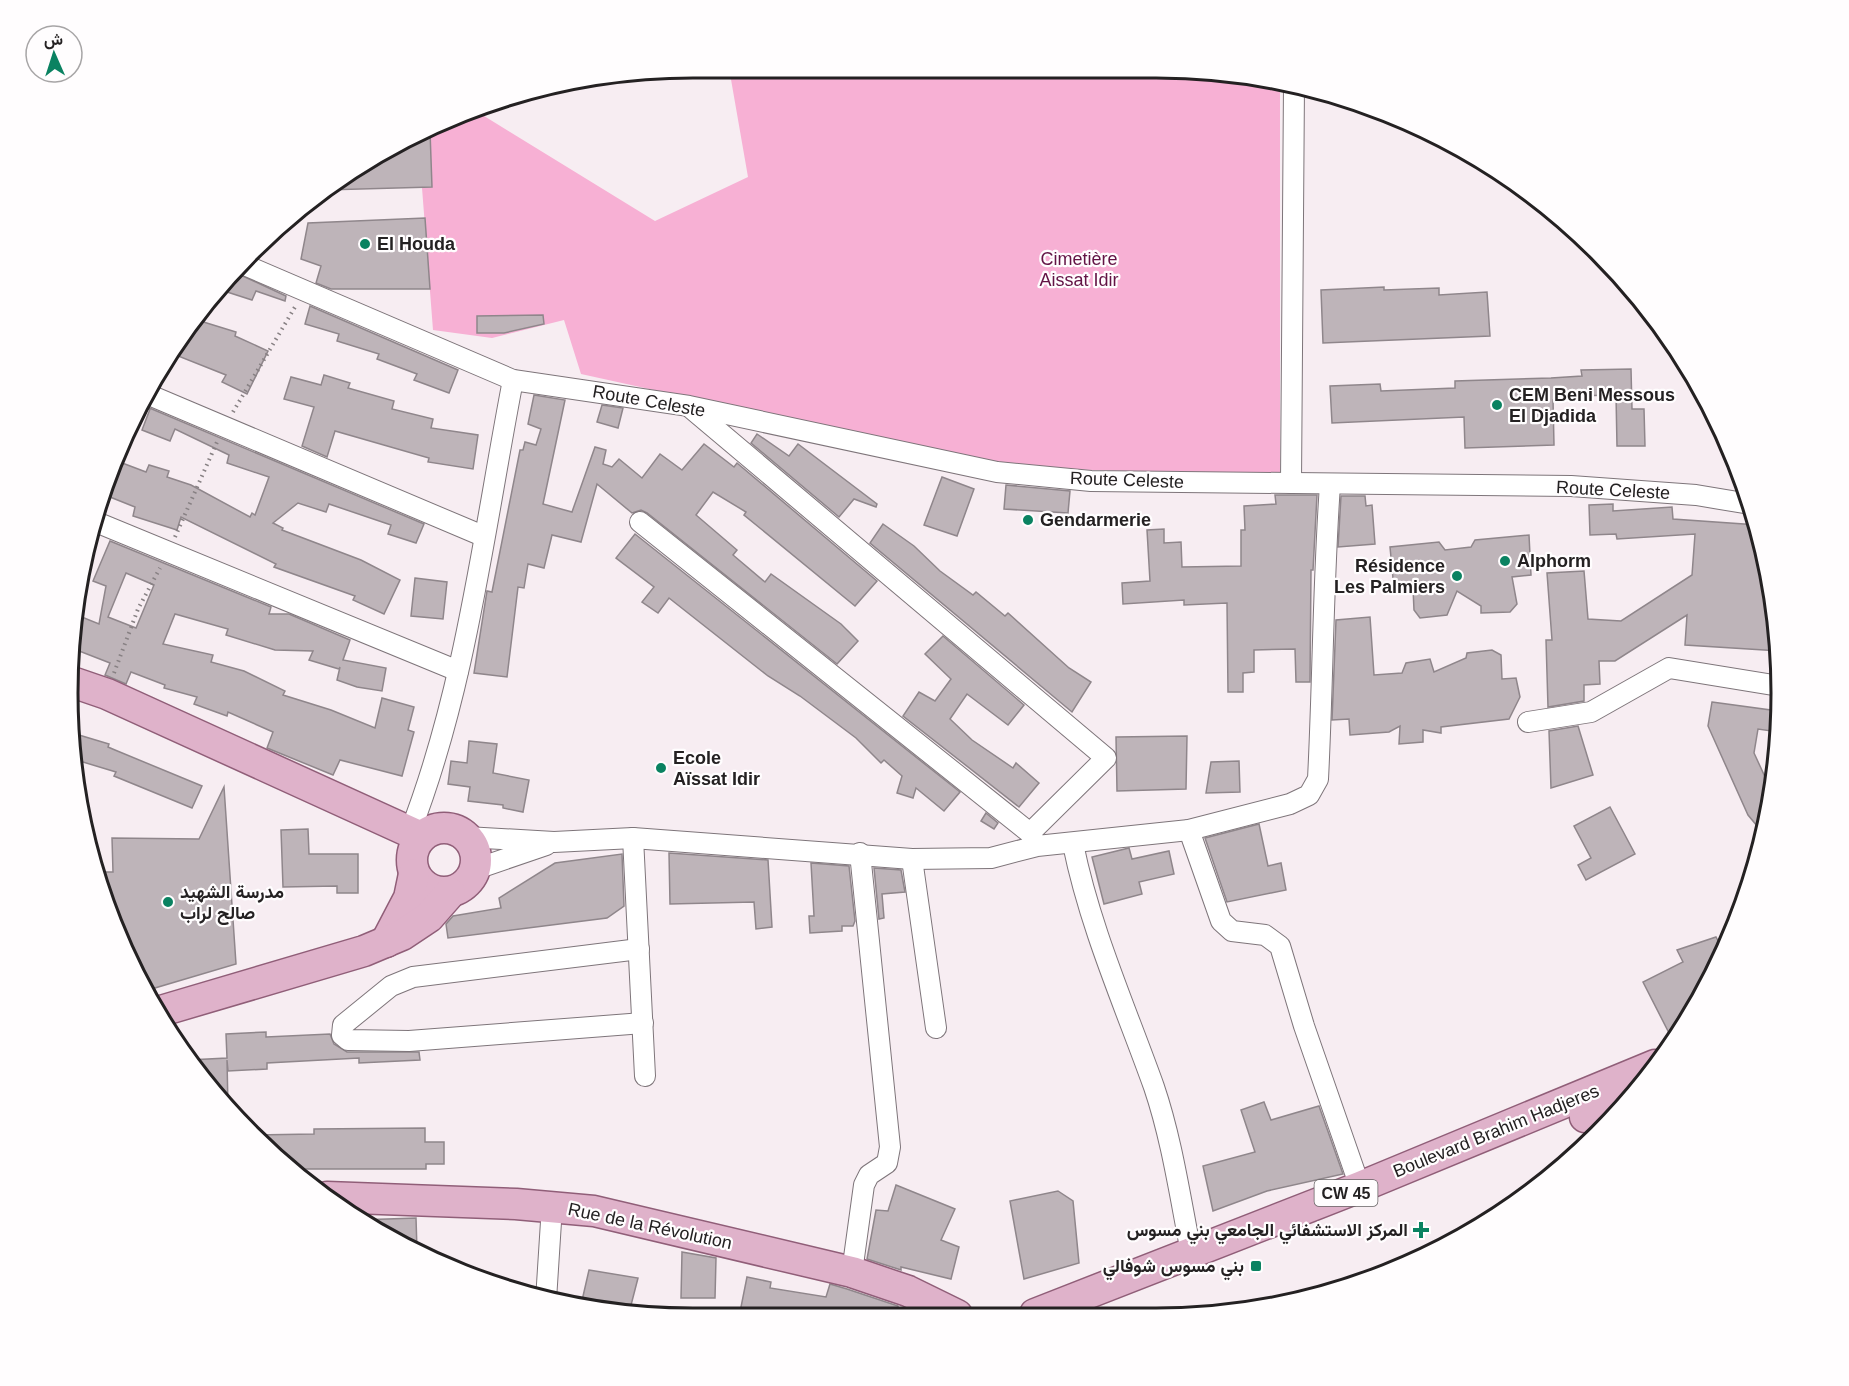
<svg xmlns="http://www.w3.org/2000/svg" width="1849" height="1386" font-family="Arial,Vazirmatn,sans-serif">
<style>
.green{fill:#f7b0d4}
.building{fill:#beb4b9;stroke:#8f868b;stroke-width:1.5;fill-rule:evenodd}
.lines{fill:none;stroke-linecap:round;stroke-linejoin:round}
.street-casing{stroke:#7e757a;stroke-width:22}
.primary-casing{stroke:#905e78;stroke-width:33}
.path{stroke:#878083;stroke-width:4;stroke-dasharray:1.5 4.5;stroke-linecap:butt}
.street{stroke:#fff;stroke-width:20}
.primary{stroke:#dfb2ca;stroke-width:30}
.poi-dot{fill:#0a8261;stroke:#fffdfe;stroke-width:2}
.labels{text-anchor:middle;dominant-baseline:central;stroke-width:4.5;stroke-linejoin:round;paint-order:stroke}
.shield{fill:#fffdfe;stroke:#666364;stroke-width:1.5}
.shield-label{font-size:16px;font-weight:bold;fill:#242122}
.poi-label{font-size:18px;font-weight:bold;fill:#242122;stroke:#fffdfe;text-anchor:start}
.park-label{font-size:18px;fill:#631345;stroke:#fffdfe}
.street-label{font-size:18px;fill:#242122;stroke:#fffdfe}
.rim{fill:none;stroke:#242122;stroke-width:3}
</style>
<rect width="100%" height="100%" fill="#f7edf2"/>
<path class="green" d="M 729,68 L 1197,69 L 1280,83 L 1280,476 L 1004,467 L 581,374 L 564,320 L 492,338 L 433,330 L 418,136 L 476,111 L 655,221 L 748,177 Z"/>
<g class="building">
<path d="M 430,131 L 432,187 L 326,190 L 380,151 Z"/>
<path d="M 425,218 L 430,289 L 331,289 L 316,283 L 321,266 L 301,259 L 308,223 Z"/>
<path d="M 232,271 L 286,296 L 285,301 L 256,291 L 252,300 L 224,291 Z"/>
<path d="M 1384,287 L 1384,290 L 1439,288 L 1439,295 L 1487,292 L 1490,336 L 1323,343 L 1321,290 Z"/>
<path d="M 310,306 L 458,370 L 449,393 L 414,380 L 417,374 L 377,359 L 379,354 L 337,341 L 339,334 L 305,324 Z"/>
<path d="M 543,315 L 544,324 L 504,333 L 477,333 L 477,316 Z"/>
<path d="M 197,320 L 236,332 L 235,336 L 268,351 L 247,394 L 222,382 L 226,375 L 173,354 Z"/>
<path d="M 1631,369 L 1632,409 L 1644,409 L 1645,446 L 1617,446 L 1616,395 L 1571,396 L 1571,398 L 1553,400 L 1554,445 L 1465,448 L 1464,417 L 1332,423 L 1330,386 L 1380,384 L 1381,391 L 1455,388 L 1455,381 L 1551,378 L 1582,376 L 1581,370 Z"/>
<path d="M 324,375 L 350,383 L 348,388 L 394,401 L 392,409 L 433,419 L 431,428 L 478,435 L 473,469 L 428,462 L 429,458 L 335,431 L 327,457 L 302,446 L 314,407 L 284,399 L 291,377 L 321,385 Z"/>
<path d="M 534,395 L 565,400 L 543,504 L 572,512 L 595,447 L 606,450 L 603,464 L 612,467 L 619,459 L 642,478 L 660,454 L 682,470 L 704,444 L 734,467 L 737,463 L 877,581 L 855,606 L 744,515 L 746,512 L 713,492 L 696,515 L 737,550 L 733,555 L 765,582 L 771,574 L 841,624 L 858,641 L 837,664 L 647,513 L 641,510 L 632,513 L 597,484 L 581,542 L 552,535 L 544,568 L 528,564 L 524,588 L 518,587 L 507,677 L 474,673 L 487,591 L 492,592 L 520,450 L 523,450 L 525,442 L 536,445 L 541,429 L 528,424 Z"/>
<path d="M 140,404 L 424,524 L 416,543 L 388,534 L 391,525 L 329,504 L 326,512 L 298,503 L 273,523 L 283,528 L 282,530 L 361,560 L 400,580 L 384,614 L 353,600 L 355,596 L 274,567 L 276,564 L 181,517 L 177,530 L 133,516 L 135,507 L 105,495 L 117,461 L 146,472 L 149,465 L 169,471 L 167,477 L 191,485 L 250,517 L 252,513 L 255,515 L 269,477 L 227,463 L 229,455 L 175,429 L 170,441 L 142,430 L 150,409 Z"/>
<path d="M 602,405 L 623,408 L 618,428 L 597,422 Z"/>
<path d="M 757,434 L 789,456 L 798,444 L 877,504 L 876,507 L 854,499 L 839,517 L 751,443 Z"/>
<path d="M 942,477 L 974,489 L 957,536 L 924,525 Z"/>
<path d="M 1006,485 L 1070,491 L 1068,513 L 1004,509 Z"/>
<path d="M 1275,495 L 1317,495 L 1313,570 L 1311,570 L 1310,682 L 1296,682 L 1295,649 L 1254,650 L 1254,672 L 1243,673 L 1243,692 L 1228,692 L 1227,603 L 1184,605 L 1184,600 L 1123,604 L 1122,583 L 1150,581 L 1147,530 L 1164,529 L 1164,543 L 1181,542 L 1182,567 L 1241,566 L 1241,530 L 1245,530 L 1244,506 L 1276,504 Z"/>
<path d="M 1341,496 L 1365,496 L 1366,506 L 1372,505 L 1375,544 L 1338,547 Z"/>
<path d="M 1613,504 L 1613,511 L 1672,507 L 1673,519 L 1758,525 L 1780,651 L 1685,645 L 1687,615 L 1615,661 L 1599,661 L 1600,684 L 1584,685 L 1584,701 L 1548,707 L 1546,640 L 1552,640 L 1547,573 L 1584,571 L 1588,619 L 1621,621 L 1692,575 L 1695,534 L 1617,539 L 1616,534 L 1590,535 L 1589,505 Z"/>
<path d="M 883,524 L 914,546 L 940,571 L 973,595 L 976,592 L 1005,616 L 1008,613 L 1069,668 L 1091,682 L 1072,712 L 870,543 Z"/>
<path d="M 635,534 L 960,792 L 944,811 L 916,788 L 913,798 L 897,793 L 902,776 L 884,760 L 881,763 L 856,738 L 800,696 L 768,676 L 669,598 L 658,613 L 642,602 L 654,587 L 616,558 Z"/>
<path d="M 1529,535 L 1531,575 L 1512,577 L 1517,604 L 1510,612 L 1481,613 L 1481,606 L 1457,591 L 1447,615 L 1420,618 L 1414,610 L 1413,588 L 1394,589 L 1390,547 L 1439,542 L 1445,550 L 1471,547 L 1475,540 Z"/>
<path d="M 110,541 L 271,607 L 269,614 L 289,614 L 350,640 L 343,660 L 386,668 L 382,691 L 357,687 L 337,680 L 340,667 L 339,669 L 309,660 L 313,651 L 275,650 L 226,635 L 228,629 L 175,614 L 163,644 L 213,655 L 211,662 L 244,671 L 285,691 L 283,695 L 331,710 L 375,728 L 382,698 L 414,707 L 408,730 L 414,732 L 402,776 L 340,760 L 333,775 L 267,748 L 273,732 L 228,712 L 227,716 L 194,704 L 197,697 L 164,688 L 165,685 L 131,672 L 126,684 L 105,675 L 110,663 L 74,649 L 77,615 L 99,624 L 106,586 L 93,581 ZM 126,573 L 154,585 L 136,628 L 108,617 Z"/>
<path d="M 415,578 L 447,582 L 443,619 L 411,616 Z"/>
<path d="M 1370,617 L 1374,675 L 1402,673 L 1406,663 L 1430,659 L 1434,672 L 1466,658 L 1467,653 L 1492,650 L 1501,655 L 1502,679 L 1516,678 L 1520,697 L 1509,719 L 1441,727 L 1441,733 L 1423,730 L 1423,742 L 1399,744 L 1400,726 L 1389,732 L 1350,735 L 1349,719 L 1332,720 L 1336,620 Z"/>
<path d="M 943,636 L 1024,705 L 1008,725 L 967,694 L 950,719 L 972,740 L 1013,768 L 1016,763 L 1039,783 L 1019,807 L 903,716 L 919,692 L 935,701 L 951,679 L 925,654 Z"/>
<path d="M 1712,702 L 1778,711 L 1778,732 L 1758,729 L 1754,753 L 1772,792 L 1763,833 L 1748,815 L 1708,726 Z"/>
<path d="M 1578,726 L 1593,775 L 1551,788 L 1549,731 Z"/>
<path d="M 69,732 L 109,744 L 108,747 L 115,750 L 202,786 L 192,808 L 114,776 L 116,772 L 73,759 Z"/>
<path d="M 1187,736 L 1186,789 L 1117,791 L 1116,737 Z"/>
<path d="M 469,741 L 497,744 L 493,773 L 529,780 L 523,812 L 503,808 L 503,805 L 468,801 L 470,787 L 448,784 L 451,761 L 467,763 Z"/>
<path d="M 1239,761 L 1240,792 L 1206,793 L 1211,762 Z"/>
<path d="M 224,787 L 236,964 L 148,990 L 115,932 L 95,872 L 113,872 L 112,838 L 199,839 Z"/>
<path d="M 1610,807 L 1635,854 L 1586,880 L 1578,865 L 1591,858 L 1574,826 Z"/>
<path d="M 986,813 L 998,823 L 994,829 L 981,821 Z"/>
<path d="M 1259,824 L 1268,866 L 1281,863 L 1286,890 L 1227,902 L 1205,838 Z"/>
<path d="M 308,829 L 309,854 L 358,854 L 358,893 L 337,893 L 337,886 L 283,887 L 281,830 Z"/>
<path d="M 1129,848 L 1132,859 L 1169,851 L 1174,874 L 1139,882 L 1142,894 L 1104,904 L 1092,857 Z"/>
<path d="M 669,853 L 768,860 L 772,927 L 756,929 L 754,902 L 670,904 Z"/>
<path d="M 622,854 L 624,906 L 607,918 L 448,938 L 446,924 L 453,916 L 501,908 L 499,898 L 555,863 Z"/>
<path d="M 811,863 L 849,866 L 855,921 L 853,926 L 842,926 L 842,931 L 810,933 L 809,916 L 814,916 Z"/>
<path d="M 874,868 L 901,870 L 905,892 L 882,894 L 884,918 L 879,919 Z"/>
<path d="M 1716,937 L 1723,950 L 1698,1006 L 1684,1025 L 1669,1033 L 1643,982 L 1683,962 L 1677,950 Z"/>
<path d="M 266,1032 L 266,1037 L 330,1034 L 334,1044 L 347,1052 L 419,1052 L 420,1060 L 359,1063 L 359,1058 L 267,1063 L 267,1069 L 228,1071 L 227,1060 L 228,1107 L 197,1074 L 189,1060 L 227,1058 L 226,1034 Z"/>
<path d="M 1264,1102 L 1271,1120 L 1319,1106 L 1343,1174 L 1267,1191 L 1213,1211 L 1203,1166 L 1255,1152 L 1241,1110 Z"/>
<path d="M 425,1128 L 425,1142 L 444,1142 L 444,1164 L 426,1164 L 426,1169 L 302,1169 L 302,1178 L 281,1164 L 254,1135 L 314,1134 L 314,1129 Z"/>
<path d="M 896,1185 L 955,1209 L 941,1240 L 959,1247 L 951,1279 L 901,1267 L 901,1270 L 867,1259 L 876,1210 L 888,1211 Z"/>
<path d="M 1058,1191 L 1073,1201 L 1079,1263 L 1024,1279 L 1010,1201 Z"/>
<path d="M 416,1218 L 417,1250 L 381,1235 L 359,1220 Z"/>
<path d="M 682,1252 L 716,1258 L 715,1298 L 681,1298 Z"/>
<path d="M 589,1270 L 638,1278 L 629,1313 L 581,1305 Z"/>
<path d="M 747,1277 L 771,1282 L 770,1288 L 826,1297 L 830,1284 L 847,1289 L 898,1306 L 898,1315 L 739,1317 Z"/>
</g>
<g class="lines">
<defs>
<g id="street">
<path d="M 240,263 L 513,380 L 689,406 L 997,472 L 1091,481 L 1571,486 L 1696,495 L 1750,504"/>
<path d="M 147,394 L 483,536"/>
<path d="M 692,409 L 1106,758 L 1030,833"/>
<path d="M 1291,483 L 1294,85"/>
<path d="M 96,522 L 458,671"/>
<path d="M 640,522 L 1030,833 L 1035,843"/>
<path d="M 1528,722 L 1591,712 L 1669,668 L 1779,686"/>
<path d="M 1189,830 L 1221,921 L 1232,931 L 1265,935 L 1280,946 L 1304,1026 L 1360,1187"/>
<path d="M 410,832 C 466,688 484,530 513,380"/>
<path d="M 466,837 L 554,842 L 633,838 L 912,859 L 991,858 L 1037,846 L 1189,830 L 1290,804 L 1309,795 L 1318,779 C 1323,681 1323,583 1330,485"/>
<path d="M 633,838 L 645,1076"/>
<path d="M 1073,844 C 1090,928 1125,1006 1154,1087 C 1172,1140 1180,1197 1191,1252"/>
<path d="M 912,859 L 936,1028"/>
<path d="M 476,869 L 546,845"/>
<path d="M 639,949 L 413,977 L 391,986 L 343,1025 L 342,1035 L 348,1040 L 409,1041 L 643,1023"/>
<path d="M 852,1272 L 864,1185 L 869,1175 L 887,1163 L 890,1147 L 860,853"/>
<path d="M 546,1300 L 552,1206"/>
</g>
<g id="primary">
<path d="M 72,682 L 107,694 L 421,837"/>
<circle cx="444" cy="860" r="32"/>
<path d="M 386,942 L 409,898 L 414,874"/>
<path d="M 161,1011 L 364,951 L 402,935 L 429,917 L 450,893"/>
<path d="M 1585,1117 L 1632,1098"/>
<path d="M 327,1197 L 516,1204 L 594,1211 L 852,1272 L 908,1291 L 957,1315"/>
<path d="M 1035,1314 L 1360,1187 L 1655,1065"/>
</g>
</defs>
<use href="#street" class="street-casing"/>
<use href="#primary" class="primary-casing"/>
<g class="path">
<path d="M 233,412 L 295,307"/>
<path d="M 175,537 L 217,442"/>
<path d="M 114,673 L 138,609 L 160,568"/>
</g>
<use href="#street" class="street"/>
<use href="#primary" class="primary"/>
</g>
<g class="poi-dot">
<circle cx="365" cy="244" r="6"/>
<circle cx="1497" cy="405" r="6"/>
<circle cx="1028" cy="520" r="6"/>
<circle cx="1505" cy="561" r="6"/>
<circle cx="1457" cy="576" r="6"/>
<circle cx="661" cy="768" r="6"/>
<circle cx="168" cy="902" r="6"/>
<path d="M1418 1221h6v6h6v6h-6v6h-6v-6h-6v-6h6z"/>
<rect x="1250" y="1260" width="12" height="12" rx="3"/>
</g>
<g class="labels">
<rect class="shield" x="1314.5" y="1180" width="63" height="26" rx="4.5"/>
<g class="shield-label">
<text x="1346" y="1193">CW 45</text>
</g>
<g class="poi-label">
<text x="377" y="244">El Houda</text>
<text x="1509" y="395">CEM Beni Messous<tspan x="1509" dy="21">El Djadida</tspan></text>
<text x="1040" y="520">Gendarmerie</text>
<text x="1517" y="561">Alphorm</text>
<text x="1445" y="566" text-anchor="end">Résidence<tspan x="1445" dy="21">Les Palmiers</tspan></text>
<text x="673" y="758">Ecole<tspan x="673" dy="21">Aïssat Idir</tspan></text>
<text x="180" y="892">مدرسة الشهيد<tspan x="180" dy="21">صالح لراب</tspan></text>
<text x="1408" y="1230" text-anchor="end">المركز الاستشفائي الجامعي بني مسوس</text>
<text x="1244" y="1266" text-anchor="end">بني مسوس شوفالي</text>
</g>
<g class="park-label">
<text x="1079" y="259">Cimetière<tspan x="1079" dy="21">Aissat Idir</tspan></text>
</g>
<g class="street-label">
<text transform="translate(649 401) rotate(10)">Route Celeste</text>
<text transform="translate(1127 480) rotate(2)">Route Celeste</text>
<text transform="translate(1613 490) rotate(3)">Route Celeste</text>
<text transform="translate(1496 1131) rotate(-22)">Boulevard Brahim Hadjeres</text>
<text transform="translate(650 1226) rotate(12)">Rue de la Révolution</text>
</g>
</g>
<path d="M0 0H1849V1386H0ZM693 78H1156A615 615 0 0 1 1771 693V693A615 615 0 0 1 1156 1308H693A615 615 0 0 1 78 693V693A615 615 0 0 1 693 78Z" fill="#fffdfe" fill-rule="evenodd"/>
<path class="rim" d="M693 78H1156A615 615 0 0 1 1771 693V693A615 615 0 0 1 1156 1308H693A615 615 0 0 1 78 693V693A615 615 0 0 1 693 78Z"/>
<g transform="translate(54 54) rotate(357)"><circle r="28" fill="#fffdfe" stroke="#a7a5a6" stroke-width="1.5"/>
<path d="M0-4.5L10 22L0 15L-10 22Z" fill="#0a8261"/>
<text y="-9" font-size="16" font-weight="bold" text-anchor="middle" fill="#242122">ش</text>
</g>
</svg>
